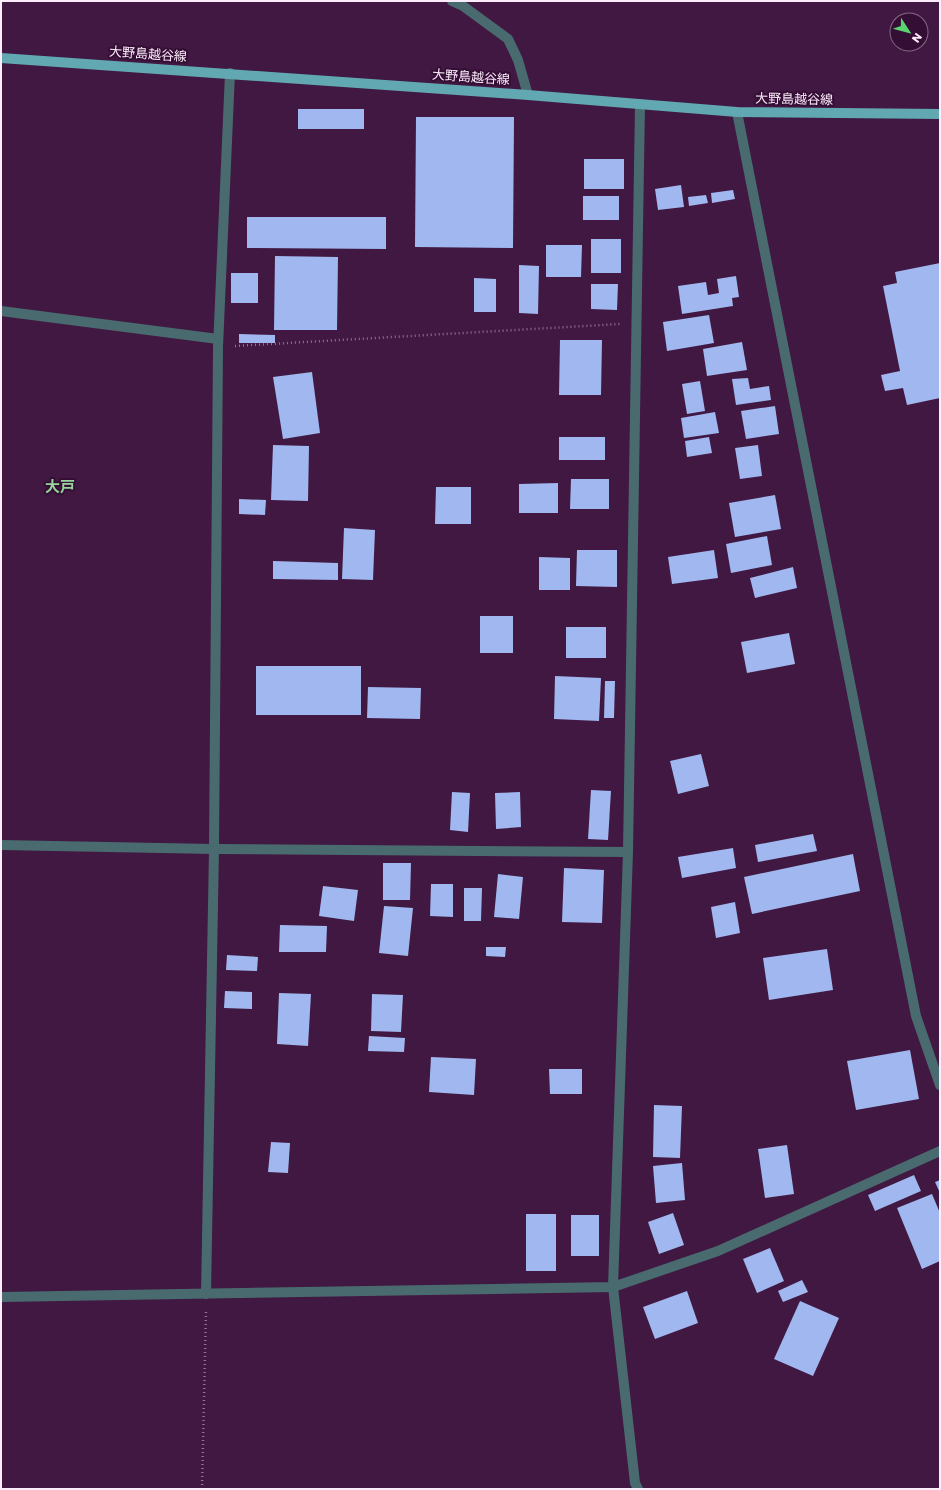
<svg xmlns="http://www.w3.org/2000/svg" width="941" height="1490" font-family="Poppins,'Noto Sans JP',sans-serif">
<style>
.building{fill:#a0b7f0}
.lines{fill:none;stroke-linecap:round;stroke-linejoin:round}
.path{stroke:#917391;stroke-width:2.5;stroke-dasharray:1 3;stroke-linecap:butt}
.minor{stroke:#496a6f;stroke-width:10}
.major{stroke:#61a8b2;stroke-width:10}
.labels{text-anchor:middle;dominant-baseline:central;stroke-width:4;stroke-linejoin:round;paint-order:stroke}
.street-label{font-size:13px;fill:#fdedfc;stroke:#350e36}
.quarter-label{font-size:15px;font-weight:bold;fill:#96d49c;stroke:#350e36}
</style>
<rect width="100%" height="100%" fill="#401841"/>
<g class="building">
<rect x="298" y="109" width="66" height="20"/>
<path d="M 416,117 L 514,117 L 513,248 L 415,247 Z"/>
<rect x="584" y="159" width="40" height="30"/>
<path d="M 681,185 L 684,207 L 658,210 L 655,189 Z"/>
<path d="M 733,190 L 735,199 L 712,203 L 711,193 Z"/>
<path d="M 706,195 L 708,203 L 689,206 L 688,197 Z"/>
<rect x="583" y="196" width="36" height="24"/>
<path d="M 247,217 L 386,217 L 386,249 L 247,248 Z"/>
<rect x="591" y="239" width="30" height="34"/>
<path d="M 546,245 L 582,245 L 581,277 L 546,277 Z"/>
<path d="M 275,256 L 338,257 L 337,330 L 274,330 Z"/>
<path d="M 940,263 L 940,398 L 907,405 L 903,388 L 885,391 L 881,375 L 900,371 L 883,286 L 897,283 L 895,272 Z"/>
<path d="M 519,265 L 539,266 L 538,314 L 519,313 Z"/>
<rect x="231" y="273" width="27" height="30"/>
<path d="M 736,276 L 739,297 L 732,298 L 733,306 L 682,314 L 678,286 L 706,282 L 708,295 L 719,293 L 717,279 Z"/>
<path d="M 474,278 L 496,279 L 496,312 L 474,312 Z"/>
<path d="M 591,284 L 618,284 L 617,310 L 591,309 Z"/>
<path d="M 709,315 L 714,343 L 667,351 L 663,322 Z"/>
<path d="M 239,334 L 275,335 L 275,343 L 239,343 Z"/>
<path d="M 560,340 L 602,340 L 601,395 L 559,395 Z"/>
<path d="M 742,342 L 747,370 L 707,376 L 703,349 Z"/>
<path d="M 312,372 L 320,433 L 283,439 L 273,377 Z"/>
<path d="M 748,378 L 750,389 L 769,386 L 771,400 L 736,405 L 732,379 Z"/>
<path d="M 700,381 L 705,411 L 687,414 L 682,384 Z"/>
<path d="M 775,406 L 779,434 L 746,439 L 741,411 Z"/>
<path d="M 715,412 L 719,433 L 684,438 L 681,418 Z"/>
<rect x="559" y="437" width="46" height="23"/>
<path d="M 709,437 L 712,453 L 687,457 L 685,441 Z"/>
<path d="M 273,445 L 309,446 L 308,501 L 271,500 Z"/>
<path d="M 758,445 L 762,476 L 740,479 L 735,448 Z"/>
<path d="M 571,479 L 609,479 L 609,509 L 570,509 Z"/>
<path d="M 558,483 L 558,513 L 519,513 L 519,484 Z"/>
<path d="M 436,487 L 471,487 L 471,524 L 435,524 Z"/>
<path d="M 775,495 L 781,529 L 735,537 L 729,503 Z"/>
<path d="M 239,499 L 266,500 L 265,515 L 239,514 Z"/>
<path d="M 344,528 L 375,530 L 373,580 L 342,579 Z"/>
<path d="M 767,536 L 772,565 L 731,573 L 726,544 Z"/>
<path d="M 577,550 L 617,550 L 617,587 L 576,586 Z"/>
<path d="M 714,550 L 718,578 L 672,584 L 668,557 Z"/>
<path d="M 539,557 L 570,558 L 570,590 L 539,590 Z"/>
<path d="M 273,561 L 338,563 L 338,580 L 273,579 Z"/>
<path d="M 793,567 L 797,588 L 755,598 L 750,578 Z"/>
<rect x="480" y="616" width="33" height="37"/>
<rect x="566" y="627" width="40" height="31"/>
<path d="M 789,633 L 795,664 L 747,673 L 741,642 Z"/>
<rect x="256" y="666" width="105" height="49"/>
<path d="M 555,676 L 601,678 L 599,721 L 554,719 Z"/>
<path d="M 605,681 L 615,681 L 614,718 L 604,718 Z"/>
<path d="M 368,687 L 421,688 L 420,719 L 367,718 Z"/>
<path d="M 701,754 L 709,786 L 678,794 L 670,761 Z"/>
<path d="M 591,790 L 611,791 L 608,840 L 588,839 Z"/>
<path d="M 452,792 L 470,793 L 468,832 L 450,830 Z"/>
<path d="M 520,792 L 521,827 L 496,829 L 495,793 Z"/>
<path d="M 813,834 L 817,851 L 758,862 L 755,845 Z"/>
<path d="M 733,848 L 736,868 L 682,878 L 678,857 Z"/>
<path d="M 853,854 L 860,891 L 752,914 L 744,877 Z"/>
<path d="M 383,863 L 411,863 L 410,900 L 383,900 Z"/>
<path d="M 564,868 L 604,870 L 602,923 L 562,922 Z"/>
<path d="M 498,874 L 523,877 L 519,919 L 494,917 Z"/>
<path d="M 431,884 L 453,884 L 453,917 L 430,916 Z"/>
<path d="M 323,886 L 358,890 L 354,921 L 319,916 Z"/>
<path d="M 464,888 L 482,888 L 481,921 L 464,921 Z"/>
<path d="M 735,902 L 740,933 L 716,938 L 711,907 Z"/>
<path d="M 384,906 L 413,908 L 408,956 L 379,953 Z"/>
<path d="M 280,925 L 327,926 L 326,952 L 279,952 Z"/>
<path d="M 486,947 L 506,947 L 505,957 L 486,956 Z"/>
<path d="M 827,949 L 833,990 L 769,1000 L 763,958 Z"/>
<path d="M 227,955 L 258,957 L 257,971 L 226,970 Z"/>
<path d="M 225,991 L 252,992 L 252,1009 L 224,1008 Z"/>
<path d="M 279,993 L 311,994 L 308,1046 L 277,1044 Z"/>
<path d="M 372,994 L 403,995 L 401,1032 L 371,1031 Z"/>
<path d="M 369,1036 L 405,1038 L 404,1052 L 368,1051 Z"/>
<path d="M 910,1050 L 919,1099 L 856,1110 L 847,1061 Z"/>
<path d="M 431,1057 L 476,1059 L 474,1095 L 429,1092 Z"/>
<path d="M 549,1069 L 582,1069 L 582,1094 L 550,1094 Z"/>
<path d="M 654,1105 L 682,1106 L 680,1158 L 653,1157 Z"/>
<path d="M 271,1142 L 290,1143 L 288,1173 L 268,1172 Z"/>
<path d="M 787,1145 L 794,1194 L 765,1198 L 758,1149 Z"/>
<path d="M 682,1163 L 685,1200 L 656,1203 L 653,1166 Z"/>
<path d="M 914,1175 L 921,1191 L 875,1211 L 868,1195 Z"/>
<path d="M 940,1180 L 940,1193 L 935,1182 Z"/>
<path d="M 932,1194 L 940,1213 L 940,1261 L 922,1269 L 897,1208 Z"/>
<path d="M 673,1213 L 684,1245 L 659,1254 L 648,1222 Z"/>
<rect x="526" y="1214" width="30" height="57"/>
<rect x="571" y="1215" width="28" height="41"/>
<path d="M 770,1248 L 784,1281 L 757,1293 L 743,1259 Z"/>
<path d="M 802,1280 L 808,1292 L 783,1302 L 778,1291 Z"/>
<path d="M 687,1291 L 698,1323 L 655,1339 L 643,1307 Z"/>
<path d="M 800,1301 L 839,1318 L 813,1376 L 774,1359 Z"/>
</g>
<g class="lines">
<g class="path">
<path d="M 235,346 L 620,324"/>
<path d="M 202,1489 L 206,1310"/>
</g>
<g class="minor">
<path d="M 452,1 L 463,6 L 508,39 L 518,60 L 528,95"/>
<path d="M 737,112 L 916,1016 L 940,1085"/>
<path d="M 1,311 L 218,339"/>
<path d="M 1,845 L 214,849 L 628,852"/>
<path d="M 206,1294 L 214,849 L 218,347 L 230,73"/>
<path d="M 1,1297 L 613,1287 L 718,1251 L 940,1151"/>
<path d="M 638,1489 L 635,1483 L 613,1287 L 628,852 L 640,104"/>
</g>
<path class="major" d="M 1,58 L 528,95 L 737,112 L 940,114"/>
</g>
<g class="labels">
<g class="street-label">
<text transform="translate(148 54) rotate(4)">大野島越谷線</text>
<text transform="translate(471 77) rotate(4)">大野島越谷線</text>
<text transform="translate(794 99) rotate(1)">大野島越谷線</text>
</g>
<g class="quarter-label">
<text x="60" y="486">大戸</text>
</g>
</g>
<rect width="941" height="1490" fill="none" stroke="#fdedfc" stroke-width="4"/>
<g transform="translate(909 32) rotate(126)"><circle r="19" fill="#350e36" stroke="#856785"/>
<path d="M0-3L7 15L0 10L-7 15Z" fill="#59d56f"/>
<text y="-6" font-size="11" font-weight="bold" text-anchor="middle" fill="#fdedfc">N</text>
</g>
</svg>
